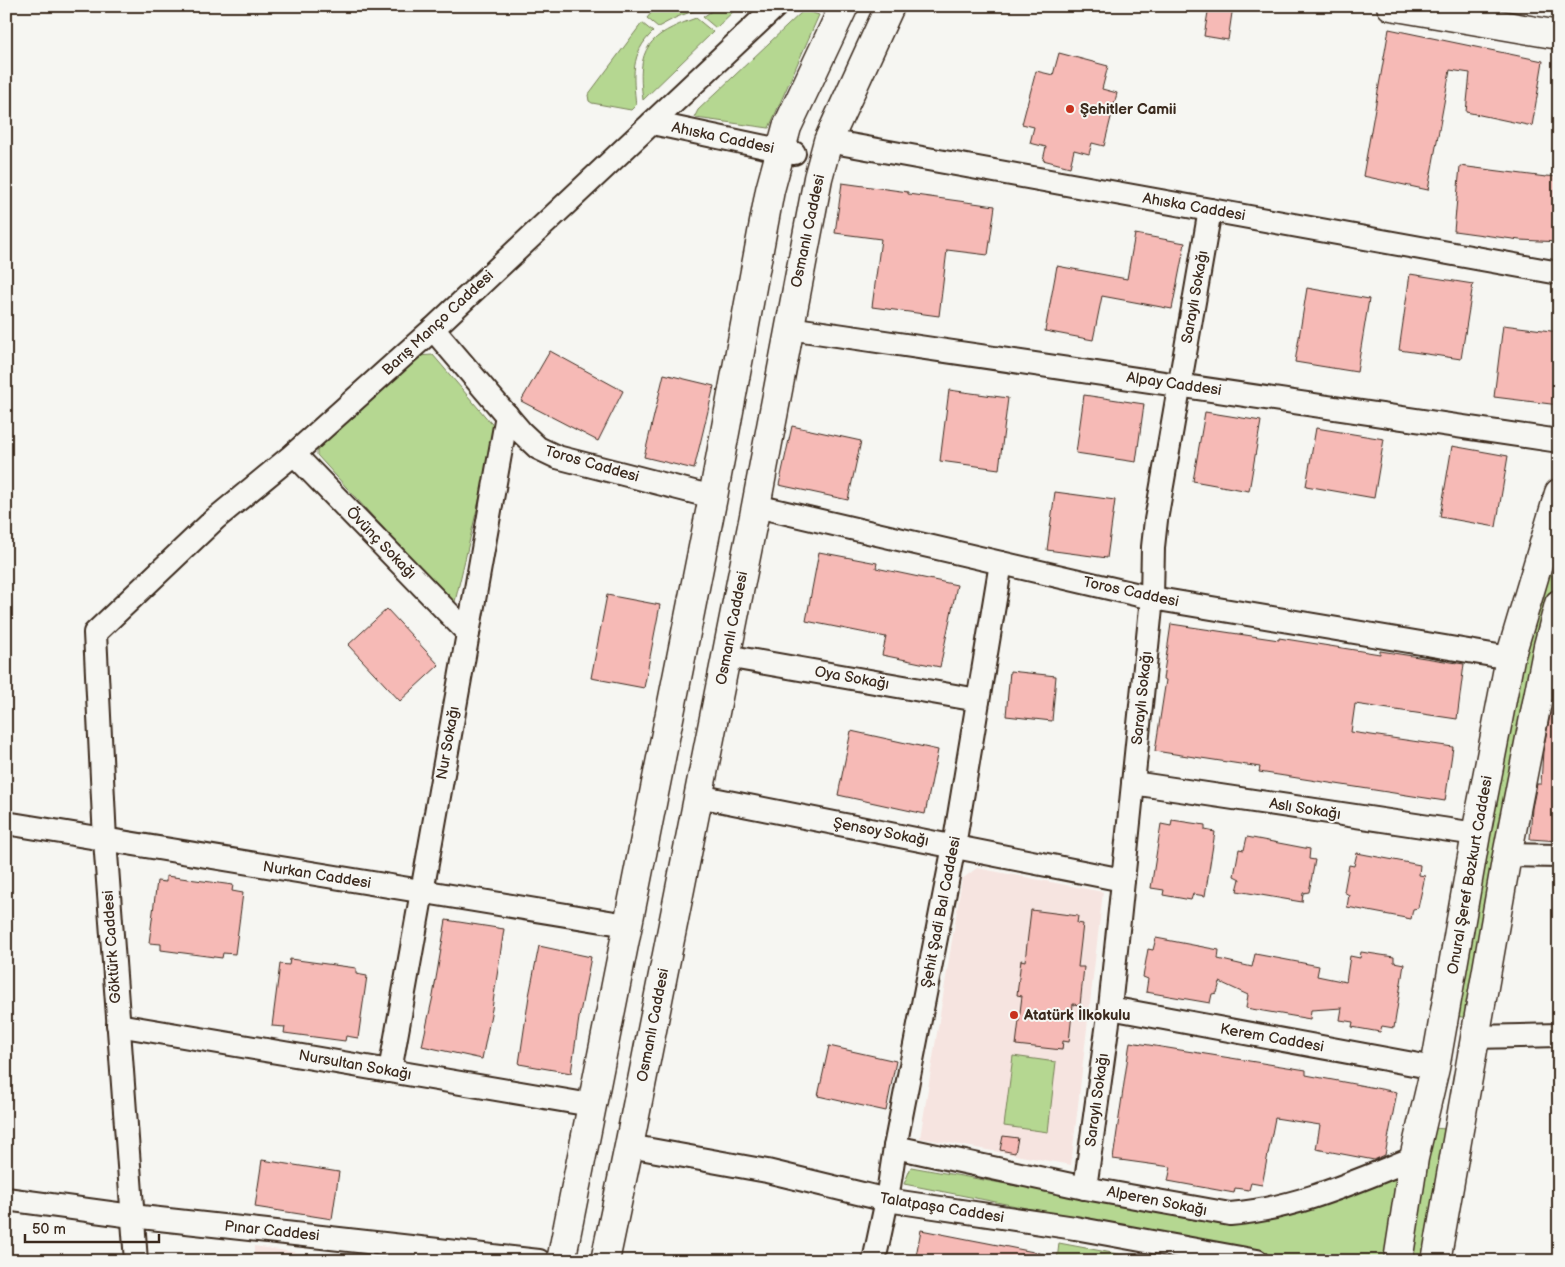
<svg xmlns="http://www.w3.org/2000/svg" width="1565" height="1267" font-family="'Balsamiq Sans',sans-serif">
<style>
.built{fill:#f6e4e0}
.green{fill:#b5d791;stroke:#788058}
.building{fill:#f6bab6;stroke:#3b2a1e}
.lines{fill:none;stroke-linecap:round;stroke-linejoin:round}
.minor-casing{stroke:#3b2a1e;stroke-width:26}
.major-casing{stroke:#3b2a1e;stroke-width:31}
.minor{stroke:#f6f6f2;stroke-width:22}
.major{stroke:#f6f6f2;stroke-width:28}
.poi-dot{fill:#c8321e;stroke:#f6f6f2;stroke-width:2}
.labels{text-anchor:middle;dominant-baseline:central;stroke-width:4;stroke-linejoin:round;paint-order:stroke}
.poi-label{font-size:15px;font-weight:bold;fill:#3b2a1e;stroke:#f6f6f2;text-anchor:start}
.street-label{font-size:15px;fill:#3b2a1e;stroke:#f6f6f2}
</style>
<rect width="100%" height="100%" fill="#f6f6f2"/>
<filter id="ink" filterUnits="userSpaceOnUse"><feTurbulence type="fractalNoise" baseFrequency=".02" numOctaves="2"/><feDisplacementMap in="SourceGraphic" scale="10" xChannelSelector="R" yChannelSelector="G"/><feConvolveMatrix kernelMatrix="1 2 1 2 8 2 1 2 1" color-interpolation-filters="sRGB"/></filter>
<g filter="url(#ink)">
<g class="built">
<path d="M 977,868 L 1103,892 L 1071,1165 L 920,1138 L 962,879 Z"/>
<path d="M 254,1246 L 350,1261 L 254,1261 Z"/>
</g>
<g class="green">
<path d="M 657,6 L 707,6 L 677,17 L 658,27 L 647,18 Z"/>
<path d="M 719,6 L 739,6 L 716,28 L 703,17 Z"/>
<path d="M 804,10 L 819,15 L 769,128 L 696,118 L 695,116 L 698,110 Z"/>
<path d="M 696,18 L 713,32 L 643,100 C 636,48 648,35 696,18 Z"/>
<path d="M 642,23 L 653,32 C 630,53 633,77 636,105 L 631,110 L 592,103 L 589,101 L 588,95 Z"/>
<path d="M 433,355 L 496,429 L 454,606 L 317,455 L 317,447 L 416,356 Z"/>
<path d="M 1559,527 L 1559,576 L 1553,595 L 1468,1018 L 1456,1016 L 1522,663 Z"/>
<path d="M 1013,1056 L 1056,1062 L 1048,1132 L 1004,1126 Z"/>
<path d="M 1433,1128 L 1446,1129 L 1424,1261 L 1411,1261 Z"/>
<path d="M 911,1167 L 1225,1223 L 1243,1224 L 1261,1222 L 1403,1175 L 1392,1261 L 1307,1261 L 1271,1256 L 904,1184 Z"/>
<path d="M 1059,1243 L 1155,1261 L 1057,1261 Z"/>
</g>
<g class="building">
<path d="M 1209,6 L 1233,6 L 1228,40 L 1204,36 Z"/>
<path d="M 1389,29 L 1543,61 L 1532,126 L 1466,112 L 1470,73 L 1450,70 L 1428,190 L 1363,176 Z"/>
<path d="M 1059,53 L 1108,66 L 1102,89 L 1117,93 L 1104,146 L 1092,143 L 1089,154 L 1074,150 L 1070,167 L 1043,160 L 1046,147 L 1030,143 L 1034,127 L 1022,124 L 1036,71 L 1053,75 Z"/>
<path d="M 1460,166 L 1546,177 L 1546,176 L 1559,177 L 1559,242 L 1520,240 L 1454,231 Z"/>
<path d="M 842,183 L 908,192 L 908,194 L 995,206 L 988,255 L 947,250 L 939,316 L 872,307 L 881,239 L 835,233 Z"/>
<path d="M 1135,234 L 1185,243 L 1172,309 L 1102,296 L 1093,340 L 1045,331 L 1057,266 L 1127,279 Z"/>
<path d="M 1410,274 L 1473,284 L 1461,359 L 1399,350 Z"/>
<path d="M 1307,288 L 1369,299 L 1357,372 L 1295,362 Z"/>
<path d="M 1503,325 L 1559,332 L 1559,405 L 1494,397 Z"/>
<path d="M 550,351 L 623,391 L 598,441 L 521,401 Z"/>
<path d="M 664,374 L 714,386 L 694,469 L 644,457 Z"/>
<path d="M 949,390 L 1008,398 L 999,469 L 940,461 Z"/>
<path d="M 1084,395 L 1144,404 L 1136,462 L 1076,453 Z"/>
<path d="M 1205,412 L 1261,421 L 1249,491 L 1193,481 Z"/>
<path d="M 792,426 L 861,441 L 848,500 L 779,485 Z"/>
<path d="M 1316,428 L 1384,439 L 1374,498 L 1306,486 Z"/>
<path d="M 1452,446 L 1508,456 L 1496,527 L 1440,517 Z"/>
<path d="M 1055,492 L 1115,500 L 1107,558 L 1047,550 Z"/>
<path d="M 819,552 L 877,563 L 876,568 L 957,585 L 940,667 L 882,655 L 886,637 L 806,621 Z"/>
<path d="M 607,595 L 660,605 L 644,688 L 591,678 Z"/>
<path d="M 387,609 L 439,665 L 400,701 L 348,645 Z"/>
<path d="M 1171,624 L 1279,640 L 1279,638 L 1380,654 L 1380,651 L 1464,664 L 1457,719 L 1355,704 L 1351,732 L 1453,747 L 1445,801 L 1259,772 L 1260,767 L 1155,751 L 1166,680 L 1163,679 Z"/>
<path d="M 1010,671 L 1056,676 L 1052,721 L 1006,716 Z"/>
<path d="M 1555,691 L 1559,692 L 1559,841 L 1530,839 L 1532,808 L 1537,784 L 1541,784 L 1543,751 Z"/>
<path d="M 851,731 L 938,750 L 925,814 L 838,795 Z"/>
<path d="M 1172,820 L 1205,825 L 1205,830 L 1215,832 L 1205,896 L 1193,894 L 1191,900 L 1163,895 L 1164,890 L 1151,888 L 1161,824 L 1171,826 Z"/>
<path d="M 1247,837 L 1310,849 L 1309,859 L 1315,860 L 1309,892 L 1303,893 L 1302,902 L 1237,891 L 1240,879 L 1234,876 L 1239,849 L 1244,850 Z"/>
<path d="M 1357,853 L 1420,865 L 1419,875 L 1425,876 L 1418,908 L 1413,909 L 1411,919 L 1347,907 L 1349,895 L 1344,892 L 1349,865 L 1354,866 Z"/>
<path d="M 166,876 L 233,885 L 232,891 L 243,893 L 235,954 L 223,953 L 222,958 L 161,950 L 161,944 L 149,943 L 157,881 L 166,882 Z"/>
<path d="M 1031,910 L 1078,916 L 1077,923 L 1083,924 L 1078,967 L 1084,967 L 1080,1005 L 1073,1004 L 1069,1042 L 1063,1041 L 1062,1050 L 1016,1045 L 1022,996 L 1017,995 L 1021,960 L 1025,961 Z"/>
<path d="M 446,920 L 504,929 L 492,1009 L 482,1059 L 422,1046 L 433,996 Z"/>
<path d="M 1156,938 L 1219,950 L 1218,959 L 1252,967 L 1255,954 L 1319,966 L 1317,976 L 1346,982 L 1350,956 L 1360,958 L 1361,952 L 1394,957 L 1394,962 L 1404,964 L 1394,1028 L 1382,1026 L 1380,1032 L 1352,1027 L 1353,1022 L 1340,1020 L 1342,1008 L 1311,1010 L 1310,1019 L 1246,1008 L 1248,995 L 1220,982 L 1217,993 L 1212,994 L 1210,1003 L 1146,992 L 1148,979 L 1143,977 L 1148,949 L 1153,950 Z"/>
<path d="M 539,946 L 591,957 L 579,1018 L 571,1073 L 519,1064 L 529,996 Z"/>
<path d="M 290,959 L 356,968 L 356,974 L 367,976 L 358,1038 L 346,1036 L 345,1041 L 284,1033 L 285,1027 L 272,1026 L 280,964 L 289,965 Z"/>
<path d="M 1130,1042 L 1306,1070 L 1306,1075 L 1397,1092 L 1385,1155 L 1374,1160 L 1316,1149 L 1320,1125 L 1275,1118 L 1262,1185 L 1251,1183 L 1249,1190 L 1235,1188 L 1234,1193 L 1168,1181 L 1171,1167 L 1113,1159 Z"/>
<path d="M 829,1046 L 896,1061 L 886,1111 L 818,1096 Z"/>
<path d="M 1003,1136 L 1018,1138 L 1015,1153 L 1000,1150 Z"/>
<path d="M 262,1160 L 339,1172 L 332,1219 L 255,1207 Z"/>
<path d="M 921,1230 L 1044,1254 L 1044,1261 L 915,1261 Z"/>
</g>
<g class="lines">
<defs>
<g id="minor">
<path d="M 652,123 L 794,153"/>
<path d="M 828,141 L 1559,273"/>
<path d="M 789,328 L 1559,441"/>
<path d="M 433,329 L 521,432 L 538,448 L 557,457 L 713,497"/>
<path d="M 294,454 L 468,633"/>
<path d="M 756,506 L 1152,598 L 1510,658"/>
<path d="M 726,656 L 978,700"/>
<path d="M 1133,783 L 1476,834"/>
<path d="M 698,796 L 1123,880"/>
<path d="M 6,823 L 627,925"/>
<path d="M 1507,855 L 1559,856"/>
<path d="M 1110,1008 L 1435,1068"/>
<path d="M 118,1025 L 591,1105"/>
<path d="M 1474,1037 L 1559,1035"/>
<path d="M 390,1071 L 507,415"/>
<path d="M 629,1146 L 767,1171 L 887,1200 L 1075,1228 L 1257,1261"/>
<path d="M 895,1147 L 1085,1188 L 1230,1214 C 1295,1209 1354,1182 1414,1158"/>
<path d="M 1085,1188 L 1110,1008 L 1152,598 L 1153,547 L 1156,520 L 1210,210"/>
<path d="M 6,1199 L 132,1216 L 539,1261"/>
<path d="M 136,1261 L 105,840 L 95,633 L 215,519 L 294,454 L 433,329 L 776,6"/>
<path d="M 874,1261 L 887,1200 L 895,1147 L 954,846 L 1001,563"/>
</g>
<g id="major">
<path d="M 1391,6 L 1559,35"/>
<path d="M 561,1261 L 713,497 L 770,190 L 787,127 L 844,6"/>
<path d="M 605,1261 L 629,1146 L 756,506 L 818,178 L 828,141 L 890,6"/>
<path d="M 1398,1261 L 1414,1158 L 1435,1068 L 1476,834 L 1510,658 L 1559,493"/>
<path d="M 1436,1261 L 1506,861 L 1548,646 L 1559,604"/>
</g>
</defs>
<use href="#minor" class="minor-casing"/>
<use href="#major" class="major-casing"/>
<use href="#minor" class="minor"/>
<use href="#major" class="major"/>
</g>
</g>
<g class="poi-dot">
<circle cx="1070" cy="109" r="5"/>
<circle cx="1014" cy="1015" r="5"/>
</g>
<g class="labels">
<g class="poi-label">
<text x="1080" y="109">Şehitler Camii</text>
<text x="1024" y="1015">Atatürk İlkokulu</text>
</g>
<g class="street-label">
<text transform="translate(723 138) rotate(12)">Ahıska Caddesi</text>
<text transform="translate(1194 207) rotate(10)">Ahıska Caddesi</text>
<text transform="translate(808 231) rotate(-78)">Osmanlı Caddesi</text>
<text transform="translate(1195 297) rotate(-80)">Saraylı Sokağı</text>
<text transform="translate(438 323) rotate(-43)">Barış Manço Caddesi</text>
<text transform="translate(1174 384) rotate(8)">Alpay Caddesi</text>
<text transform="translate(592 464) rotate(16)">Toros Caddesi</text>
<text transform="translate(381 543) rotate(46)">Övünç Sokağı</text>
<text transform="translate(1131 592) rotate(12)">Toros Caddesi</text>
<text transform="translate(732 628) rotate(-79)">Osmanlı Caddesi</text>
<text transform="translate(852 678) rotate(10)">Oya Sokağı</text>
<text transform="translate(1142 698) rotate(-84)">Saraylı Sokağı</text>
<text transform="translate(448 743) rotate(-80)">Nur Sokağı</text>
<text transform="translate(1305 809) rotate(9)">Aslı Sokağı</text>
<text transform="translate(881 832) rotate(11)">Şensoy Sokağı</text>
<text transform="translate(317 875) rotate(9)">Nurkan Caddesi</text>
<text transform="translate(1470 875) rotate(-80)">Onural Şeref Bozkurt Caddesi</text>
<text transform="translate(941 912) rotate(-79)">Şehit Şadi Bal Caddesi</text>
<text transform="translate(112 947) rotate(-94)">Göktürk Caddesi</text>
<text transform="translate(653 1025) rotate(-79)">Osmanlı Caddesi</text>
<text transform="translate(1272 1038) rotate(10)">Kerem Caddesi</text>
<text transform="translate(355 1065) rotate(10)">Nursultan Sokağı</text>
<text transform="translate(1097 1100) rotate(-82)">Saraylı Sokağı</text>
<text transform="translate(1157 1201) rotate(11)">Alperen Sokağı</text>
<text transform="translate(942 1208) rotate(9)">Talatpaşa Caddesi</text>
<text transform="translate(272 1231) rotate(6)">Pınar Caddesi</text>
</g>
</g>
<rect width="1565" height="1267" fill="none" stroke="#f6f6f2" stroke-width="25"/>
<rect x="12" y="12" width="1540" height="1242" fill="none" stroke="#3b2a1e" stroke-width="2" filter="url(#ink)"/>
<path d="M25 1234v8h134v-8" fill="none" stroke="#3b2a1e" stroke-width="2.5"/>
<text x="32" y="1234" font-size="15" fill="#3b2a1e" stroke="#f6f6f2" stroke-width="4" paint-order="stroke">50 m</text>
</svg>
